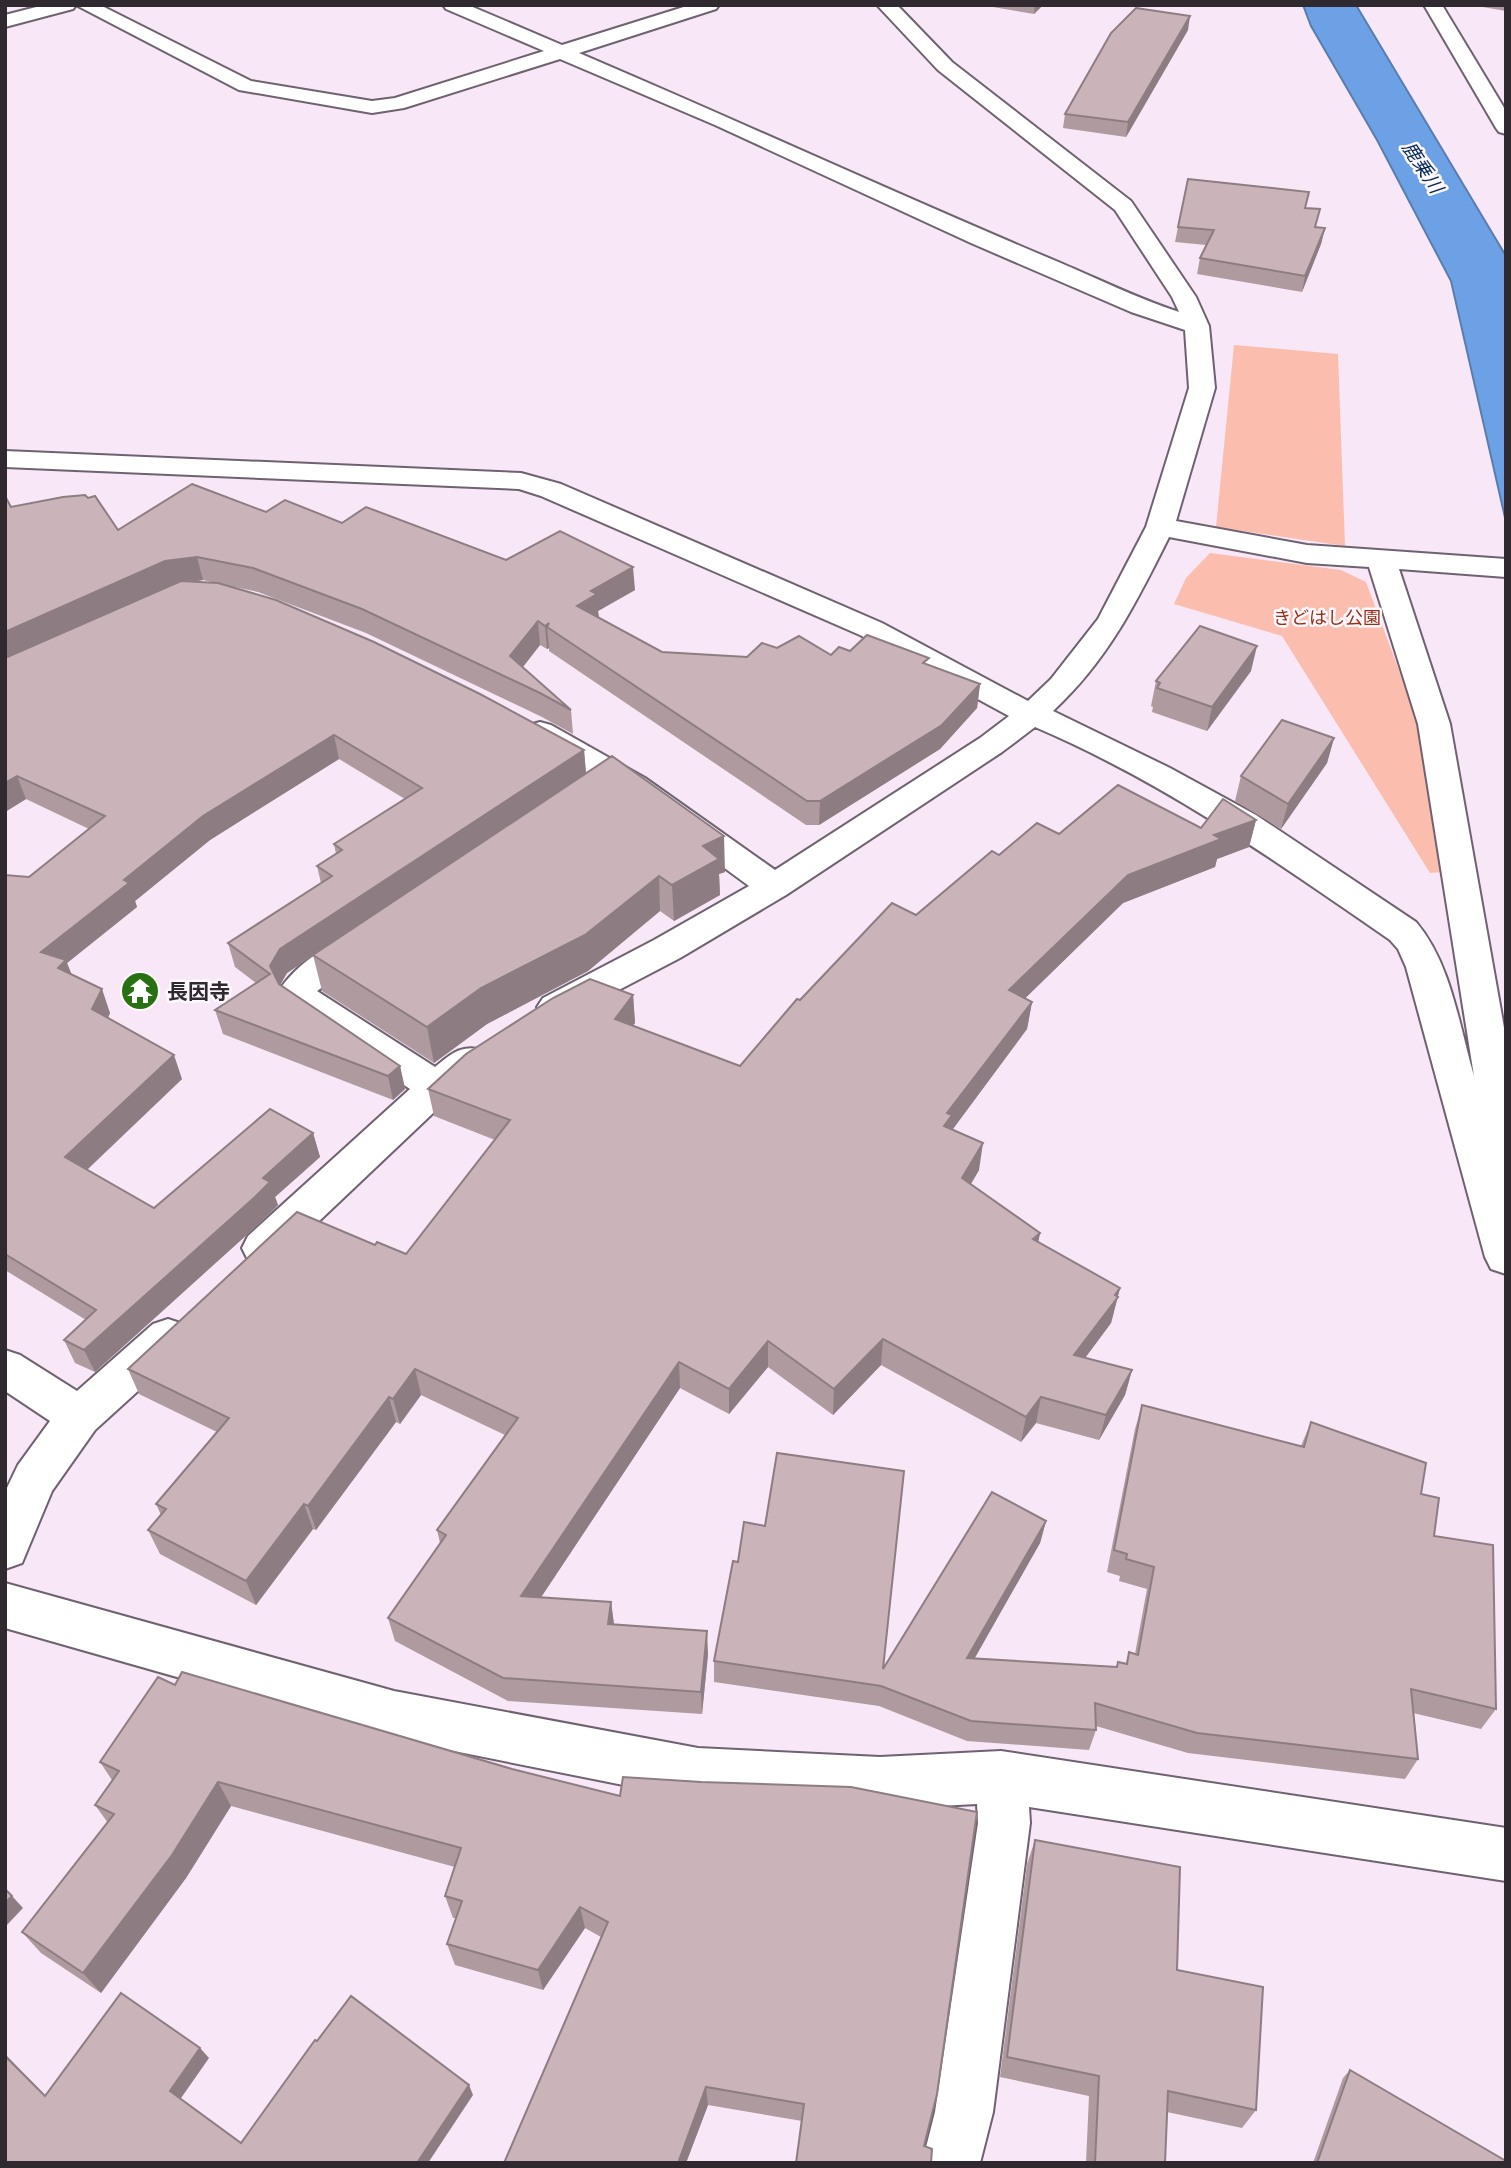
<svg xmlns="http://www.w3.org/2000/svg" width="1511" height="2168" font-family="'Noto Sans','Noto Sans JP',sans-serif">
<style>
.green{fill:#fbbeae}
.water{fill:#6ca1e5;stroke:#5a7daf;stroke-width:2}
.lines{fill:none;stroke-linecap:round;stroke-linejoin:round}
.street-casing{stroke:#6f6270;stroke-width:4}
.street{fill:#fff;fill-rule:evenodd}
.wall{fill:#ae9a9f;fill-rule:evenodd}
.shaded-wall{fill:#8d7d82}
.building{fill:#cab3b9;stroke:#8d7d82;stroke-width:2}
.labels{text-anchor:middle;dominant-baseline:central;stroke-width:5;stroke-linejoin:round;paint-order:stroke}
.far-park-label{font-size:18px;fill:#972e13;stroke:#fef8fe}
.far-water-label{font-size:19px;font-style:italic;fill:#052a55;stroke:#fef8fe}
.poi-label{font-size:21px;font-weight:bold;fill:#302a30;stroke:#fef8fe;text-anchor:start}
</style>
<rect width="100%" height="100%" fill="#f7e7f7"/>
<g class="green">
<path d="M 1234,345 L 1338,354 L 1345,546 L 1216,527 Z"/>
<path d="M 1210,553 L 1341,570 L 1366,582 L 1416,716 L 1442,872 L 1430,873 L 1282,636 L 1174,604 L 1186,578 Z"/>
</g>
<path class="water" d="M 1303,5 L 1356,5 L 1506,256 L 1506,522 L 1451,281 L 1377,140 L 1311,26 Z"/>
<g class="lines">
<defs>
<g id="street">
<path d="M 44,5 L 76,5 L 73,9 L 5,27 L 5,15 Z"/>
<path d="M 76,5 L 100,5 L 251,81 L 372,101 L 395,98 L 544,51 L 446,9 L 443,5 L 468,5 L 562,45 L 690,5 L 719,5 L 716,9 L 579,53 C 739,121 896,194 1056,261 C 1097,278 1136,298 1179,312 L 1172,297 L 1115,210 L 938,70 L 877,5 L 897,5 L 952,62 L 1131,201 L 1196,297 L 1209,326 L 1215,388 L 1176,521 L 1307,545 L 1506,559 L 1506,577 L 1399,569 L 1450,724 L 1506,1039 L 1506,1274 L 1491,1269 L 1485,1257 L 1406,967 L 1398,949 L 1390,940 C 1276,861 1164,782 1035,727 L 1002,752 L 786,895 L 680,958 L 569,1016 L 556,1020 L 543,1016 L 537,1007 L 543,998 L 654,940 L 749,886 L 621,792 L 529,739 L 524,732 L 529,725 L 540,722 L 551,725 L 645,778 L 775,870 L 980,738 L 1009,716 L 860,635 L 541,496 L 519,489 L 5,467 L 5,451 L 521,473 L 561,484 L 882,623 L 1028,701 L 1051,679 L 1098,619 L 1146,527 L 1189,388 L 1185,330 L 1131,312 L 971,243 L 715,125 L 560,59 L 404,108 L 372,113 L 239,90 ZM 1169,537 L 1307,563 L 1369,567 L 1418,724 L 1474,1076 C 1459,1025 1451,963 1416,922 L 1256,815 L 1170,768 L 1053,711 C 1108,660 1136,603 1169,537 Z"/>
<path d="M 1424,5 L 1442,5 L 1506,111 L 1506,134 L 1499,132 L 1496,128 Z"/>
<path d="M 361,931 L 374,934 L 379,943 L 374,952 L 317,991 L 435,1067 C 451,1054 461,1044 482,1050 L 488,1060 L 482,1070 L 450,1097 L 278,1260 L 263,1265 L 248,1260 L 242,1248 L 248,1236 L 410,1089 L 288,1007 L 279,991 C 293,967 334,938 361,931 Z"/>
<path d="M 168,1319 L 183,1324 L 190,1337 L 183,1350 L 95,1430 L 52,1491 L 22,1563 L 5,1569 L 5,1492 L 18,1465 L 50,1421 L 5,1391 L 5,1350 L 20,1355 L 77,1391 L 153,1324 Z"/>
<path d="M 5,1583 L 394,1691 L 698,1748 L 880,1757 L 1001,1751 L 1506,1828 L 1506,1881 L 1029,1807 L 1030,1823 L 993,2112 L 980,2163 L 922,2163 L 935,2112 L 978,1823 L 977,1804 L 880,1809 L 698,1800 L 394,1739 L 5,1628 Z"/>
</g>
</defs>
<use href="#street" class="street-casing"/>
<use href="#street" class="street"/>
</g>
<g class="wall">
<path d="M 981,5 L 1043,5 L 1034,14 Z"/>
<path d="M 1471,5 L 1506,5 L 1506,11 Z"/>
<path d="M 1188,30 L 1126,137 L 1063,128 L 1065,114 Z"/>
<path d="M 1306,208 L 1316,227 L 1325,228 L 1321,244 L 1302,292 L 1197,274 L 1200,258 L 1206,245 L 1175,242 L 1178,227 Z"/>
<path d="M 11,507 L 118,530 L 266,512 L 342,523 L 506,560 L 635,590 L 598,611 L 599,618 L 662,652 L 747,657 L 777,648 L 831,655 L 850,651 L 928,665 L 980,684 L 977,708 L 940,749 L 819,825 L 806,825 L 549,651 L 549,648 L 547,649 L 540,645 L 522,667 L 571,710 L 573,734 L 542,717 L 366,633 L 258,592 L 220,584 L 584,750 L 586,773 L 725,872 L 719,874 L 720,895 L 674,921 L 660,911 L 588,971 L 487,1024 L 434,1063 L 322,991 L 313,955 L 329,945 L 287,973 L 280,985 L 400,1066 L 405,1089 L 393,1100 L 223,1034 L 215,1010 L 256,983 L 235,967 L 228,943 L 321,883 L 317,866 L 336,854 L 334,844 L 405,799 L 339,759 L 210,840 L 135,901 L 137,907 L 67,963 L 72,975 L 110,1013 L 108,1018 L 182,1079 L 87,1170 L 154,1208 L 313,1133 L 320,1157 L 275,1197 L 278,1205 L 262,1221 L 95,1372 L 75,1363 L 64,1340 L 86,1320 L 5,1270 L 5,875 L 29,877 L 89,829 L 26,799 L 5,812 ZM 203,580 L 216,583 L 191,582 ZM 175,584 L 86,623 L 171,585 Z"/>
<path d="M 1251,671 L 1207,731 L 1152,712 L 1153,707 L 1151,706 L 1156,681 Z"/>
<path d="M 1334,738 L 1327,763 L 1281,829 L 1235,801 L 1241,776 Z"/>
<path d="M 1256,820 L 1249,847 L 1217,859 L 1215,867 L 1123,903 L 1025,998 L 1032,1002 L 1027,1029 L 952,1130 L 979,1170 L 971,1184 L 1040,1233 L 1038,1242 L 1120,1288 L 1111,1323 L 1085,1358 L 1132,1370 L 1125,1395 L 1099,1440 L 1036,1423 L 1021,1442 L 881,1365 L 833,1415 L 768,1367 L 729,1414 L 680,1388 L 541,1597 L 611,1602 L 614,1624 L 708,1654 L 702,1714 L 508,1701 L 395,1641 L 388,1618 L 440,1543 L 437,1530 L 505,1435 L 421,1395 L 400,1424 L 396,1422 L 316,1530 L 313,1529 L 256,1605 L 160,1554 L 148,1530 L 161,1515 L 156,1504 L 217,1432 L 139,1394 L 128,1369 L 375,1245 L 406,1254 L 495,1140 L 434,1116 L 428,1089 L 633,995 L 635,1023 L 633,1026 L 740,1066 L 800,1000 L 999,855 L 1059,834 L 1201,828 Z"/>
<path d="M 1142,1405 L 1301,1446 L 1311,1422 L 1421,1494 L 1434,1536 L 1496,1709 L 1481,1729 L 1413,1713 L 1418,1759 L 1405,1779 L 1188,1753 L 1096,1726 L 1096,1730 L 1089,1750 L 967,1741 L 879,1706 L 714,1682 L 714,1661 L 883,1669 L 1046,1521 L 1040,1543 L 974,1658 L 1116,1667 L 1118,1662 L 1126,1663 L 1129,1652 L 1135,1654 L 1147,1589 L 1119,1581 L 1120,1576 L 1107,1572 L 1135,1429 Z"/>
<path d="M 175,1685 L 620,1796 L 701,1782 L 851,1787 L 802,2121 L 708,2105 L 686,2163 L 504,2163 L 601,1937 L 585,1928 L 543,1990 L 455,1965 L 447,1944 L 456,1918 L 453,1918 L 445,1896 L 455,1867 L 231,1806 L 186,1878 L 101,1993 L 41,1953 L 22,1932 L 108,1823 L 95,1805 L 112,1780 L 100,1762 Z"/>
<path d="M 1035,1840 L 1177,1970 L 1256,2110 L 1242,2128 L 1167,2112 L 1165,2163 L 1086,2163 L 1089,2096 L 1000,2077 L 1027,1864 Z"/>
<path d="M 1350,2070 L 1506,2163 L 1313,2163 L 1343,2078 Z"/>
</g>
<g class="shaded-wall">
<path d="M 1035,5 L 1043,5 L 1034,14 Z"/>
<path d="M 1190,16 L 1188,30 L 1126,137 L 1128,122 Z"/>
<path d="M 1325,228 L 1321,244 L 1302,292 L 1305,276 Z"/>
<path d="M 197,557 L 203,580 L 171,585 L 5,659 L 5,632 L 165,561 Z"/>
<path d="M 633,567 L 635,590 L 598,611 L 599,618 L 577,606 L 591,591 Z"/>
<path d="M 538,621 L 540,645 L 513,680 L 510,656 Z"/>
<path d="M 549,623 L 547,627 L 549,648 L 547,649 L 545,626 Z"/>
<path d="M 1257,646 L 1251,671 L 1207,731 L 1212,707 Z"/>
<path d="M 980,684 L 977,708 L 940,749 L 819,825 L 820,801 Z"/>
<path d="M 334,735 L 339,759 L 210,840 L 135,901 L 137,907 L 67,963 L 75,984 L 41,952 L 124,880 L 203,816 Z"/>
<path d="M 1334,738 L 1327,763 L 1281,829 L 1288,804 Z"/>
<path d="M 584,750 L 586,774 L 287,973 L 277,990 L 270,966 L 280,949 Z"/>
<path d="M 17,776 L 26,799 L 5,812 L 5,783 Z"/>
<path d="M 1256,820 L 1249,847 L 1217,859 L 1215,867 L 1123,903 L 1006,1017 L 1009,990 L 1128,875 L 1214,835 Z"/>
<path d="M 724,836 L 725,872 L 719,874 L 720,895 L 674,921 L 672,885 L 703,846 Z"/>
<path d="M 659,876 L 660,911 L 588,971 L 487,1024 L 434,1063 L 427,1027 L 481,988 Z"/>
<path d="M 102,989 L 110,1013 L 101,1033 L 92,1009 Z"/>
<path d="M 633,995 L 635,1023 L 617,1046 L 615,1019 Z"/>
<path d="M 1032,1002 L 1027,1029 L 950,1133 L 944,1126 L 947,1113 Z"/>
<path d="M 174,1055 L 182,1079 L 75,1181 L 65,1157 Z"/>
<path d="M 400,1066 L 405,1089 L 393,1100 L 388,1076 Z"/>
<path d="M 313,1133 L 320,1157 L 275,1197 L 278,1205 L 262,1221 L 95,1372 L 84,1350 L 263,1178 Z"/>
<path d="M 983,1143 L 979,1170 L 959,1204 L 962,1178 Z"/>
<path d="M 1040,1233 L 1035,1259 L 1033,1239 Z"/>
<path d="M 1120,1288 L 1111,1323 L 1068,1381 L 1074,1355 Z"/>
<path d="M 883,1339 L 881,1365 L 833,1415 L 834,1389 Z"/>
<path d="M 768,1341 L 768,1367 L 729,1414 L 729,1389 Z"/>
<path d="M 679,1362 L 680,1388 L 526,1620 L 521,1596 Z"/>
<path d="M 415,1369 L 421,1395 L 400,1424 L 393,1399 Z"/>
<path d="M 1132,1370 L 1125,1395 L 1099,1440 L 1106,1415 Z"/>
<path d="M 389,1397 L 396,1422 L 316,1530 L 308,1506 Z"/>
<path d="M 1041,1397 L 1036,1423 L 1021,1442 L 1026,1417 Z"/>
<path d="M 304,1504 L 313,1529 L 256,1605 L 246,1581 Z"/>
<path d="M 1046,1521 L 1040,1543 L 963,1679 L 967,1658 Z"/>
<path d="M 611,1602 L 614,1625 L 608,1624 Z"/>
<path d="M 707,1631 L 708,1654 L 702,1714 L 701,1692 Z"/>
<path d="M 218,1782 L 231,1806 L 186,1878 L 101,1993 L 83,1973 Z"/>
<path d="M 12,1896 L 23,1908 L 5,1927 L 5,1903 Z"/>
<path d="M 580,1907 L 585,1928 L 543,1990 L 538,1970 Z"/>
<path d="M 200,2048 L 209,2058 L 179,2101 L 170,2091 Z"/>
<path d="M 5,2054 L 56,2107 L 5,2056 Z"/>
<path d="M 469,2085 L 473,2095 L 428,2163 L 417,2163 Z"/>
<path d="M 706,2087 L 708,2105 L 686,2163 L 678,2163 Z"/>
</g>
<g class="building">
<path d="M 1136,8 L 1190,16 L 1128,122 L 1065,114 L 1111,33 Z"/>
<path d="M 1188,179 L 1309,192 L 1305,208 L 1320,209 L 1315,227 L 1325,228 L 1305,276 L 1200,258 L 1214,230 L 1178,227 Z"/>
<path d="M 192,484 L 266,512 L 285,500 L 342,523 L 366,507 L 506,560 L 560,531 L 633,567 L 591,591 L 597,594 L 577,606 L 662,652 L 747,657 L 762,643 L 777,648 L 799,636 L 831,655 L 839,647 L 850,651 L 867,635 L 929,658 L 923,663 L 980,684 L 942,725 L 820,801 L 807,801 L 547,627 L 549,623 L 545,626 L 538,621 L 510,656 L 571,710 L 540,693 L 362,609 L 253,568 L 197,557 L 165,561 L 5,632 L 5,496 L 11,507 L 63,497 L 85,495 L 88,498 L 95,496 L 118,530 Z"/>
<path d="M 181,581 L 218,583 L 276,600 L 374,642 L 480,694 L 584,750 L 280,949 L 270,966 L 279,984 L 400,1066 L 388,1076 L 215,1010 L 270,974 L 228,943 L 332,876 L 317,866 L 342,850 L 334,844 L 422,788 L 334,735 L 203,816 L 124,880 L 129,883 L 41,952 L 66,960 L 58,968 L 102,989 L 92,1009 L 174,1055 L 65,1157 L 154,1208 L 270,1109 L 313,1133 L 263,1178 L 270,1182 L 255,1197 L 84,1350 L 64,1340 L 96,1310 L 5,1254 L 5,875 L 29,877 L 105,816 L 17,776 L 5,783 L 5,658 Z"/>
<path d="M 1200,626 L 1257,646 L 1212,707 L 1157,688 L 1160,683 L 1156,681 Z"/>
<path d="M 1282,720 L 1334,738 L 1288,804 L 1241,776 Z"/>
<path d="M 612,756 L 724,836 L 703,846 L 719,859 L 672,885 L 659,876 L 585,935 L 481,988 L 427,1027 L 313,955 Z"/>
<path d="M 1118,785 L 1201,828 L 1223,799 L 1256,820 L 1214,835 L 1221,839 L 1128,875 L 1009,990 L 1032,1002 L 947,1113 L 952,1115 L 944,1126 L 983,1143 L 962,1178 L 1040,1233 L 1033,1239 L 1120,1288 L 1115,1295 L 1118,1297 L 1074,1355 L 1132,1370 L 1106,1415 L 1041,1397 L 1026,1417 L 883,1339 L 834,1389 L 768,1341 L 729,1389 L 679,1362 L 521,1596 L 611,1602 L 608,1624 L 707,1631 L 701,1692 L 503,1678 L 388,1618 L 446,1535 L 437,1530 L 518,1418 L 415,1369 L 393,1399 L 389,1397 L 308,1506 L 304,1504 L 246,1581 L 148,1530 L 166,1509 L 156,1504 L 229,1418 L 128,1369 L 297,1212 L 375,1245 L 377,1242 L 406,1254 L 510,1120 L 428,1089 L 466,1054 L 553,998 L 590,979 L 633,995 L 615,1019 L 740,1066 L 797,999 L 800,1000 L 892,903 L 916,915 L 992,851 L 999,855 L 1037,823 L 1059,834 Z"/>
<path d="M 1142,1405 L 1304,1447 L 1311,1422 L 1426,1463 L 1421,1494 L 1439,1498 L 1434,1536 L 1493,1545 L 1496,1709 L 1411,1689 L 1418,1759 L 1197,1733 L 1095,1703 L 1096,1730 L 971,1721 L 881,1686 L 714,1661 L 733,1561 L 738,1562 L 744,1522 L 765,1526 L 777,1453 L 904,1471 L 883,1669 L 992,1492 L 1046,1521 L 967,1658 L 1117,1667 L 1118,1662 L 1127,1664 L 1129,1652 L 1138,1655 L 1154,1567 L 1126,1559 L 1127,1554 L 1114,1550 Z"/>
<path d="M 182,1672 L 512,1769 L 620,1796 L 623,1777 L 701,1782 L 851,1787 L 977,1812 L 937,2094 L 924,2146 L 932,2149 L 931,2163 L 796,2163 L 804,2104 L 706,2087 L 678,2163 L 504,2163 L 608,1922 L 580,1907 L 538,1970 L 447,1944 L 462,1901 L 445,1896 L 461,1848 L 218,1782 L 172,1855 L 83,1973 L 22,1932 L 114,1814 L 95,1805 L 119,1771 L 100,1762 L 158,1677 L 175,1685 Z"/>
<path d="M 1035,1840 L 1180,1867 L 1177,1970 L 1263,1987 L 1256,2110 L 1168,2091 L 1165,2163 L 1095,2163 L 1099,2076 L 1007,2057 Z"/>
<path d="M 5,1889 L 12,1896 L 5,1903 Z"/>
<path d="M 121,1993 L 200,2048 L 170,2091 L 241,2143 L 315,2040 L 317,2041 L 351,1996 L 469,2085 L 417,2163 L 5,2163 L 5,2056 L 45,2096 Z"/>
<path d="M 1350,2070 L 1506,2161 L 1506,2163 L 1317,2163 Z"/>
</g>
<defs>
<symbol id="temple-disc" viewBox="-11 -11 22 22"><circle r="9.5" fill="#287113" stroke="#fef8fe"/><path d="M0-6L5-2H3V0L6.5 2.5H4V6H1.5V3h-3V6H-4V2.5H-6.5L-3 0V-2H-5Z" fill="#fff"/></symbol>
</defs>
<g fill-rule="evenodd">
<use href="#temple-disc" x="118" y="969" width="44" height="44"/>
</g>
<g class="labels">
<g class="far-park-label">
<text x="1327" y="617">きどはし公園</text>
</g>
<g class="far-water-label">
<text transform="translate(1423 167) rotate(57)">鹿乗川</text>
</g>
<g class="poi-label">
<text x="167" y="991">長因寺</text>
</g>
</g>
<rect width="1511" height="2168" fill="none" stroke="#302a30" stroke-width="14"/>
</svg>
